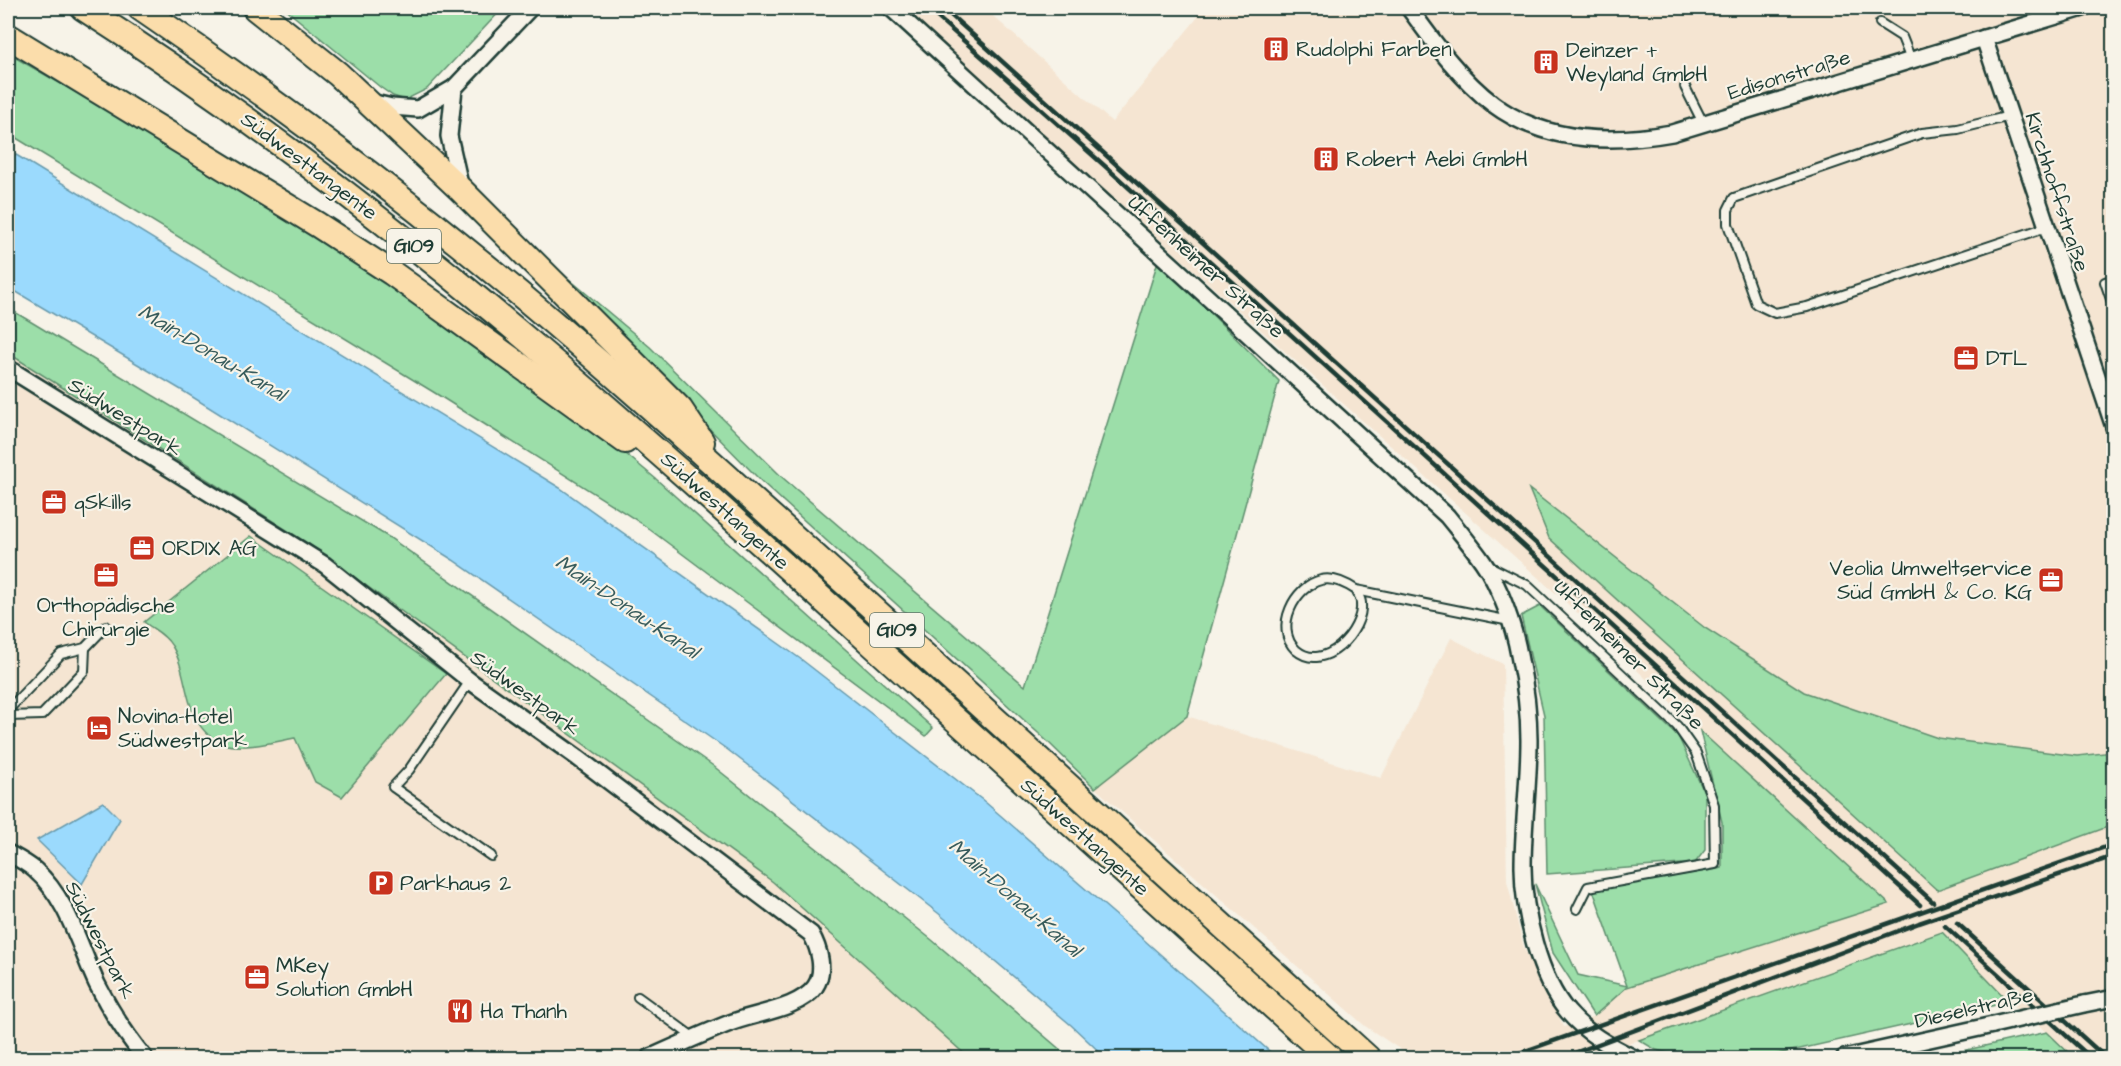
<svg xmlns="http://www.w3.org/2000/svg" width="2121" height="1066" font-family="'Architects Daughter',sans-serif">
<style>
.built{fill:#f5e5d2}
.green{fill:#9cdea9;stroke:#5e8e6e;stroke-width:1.5}
.water{fill:#9bdafd;stroke:#699bad;stroke-width:1.5}
.lines{fill:none;stroke-linecap:round;stroke-linejoin:round}
.service-casing{stroke:#1f3d34;stroke-width:12}
.minor-casing{stroke:#1f3d34;stroke-width:20}
.trunk-casing{stroke:#1f3d34;stroke-width:28}
.service{stroke:#f7f3e8;stroke-width:8}
.minor{stroke:#f7f3e8;stroke-width:15}
.trunk{stroke:#fbddab;stroke-width:24}
.rail{stroke:#1f3d34;stroke-width:4.5}
.minor-bridge-casing{stroke:#1f3d34;stroke-width:20;stroke-linecap:butt}
.minor-bridge{stroke:#f7f3e8;stroke-width:15}
.labels{text-anchor:middle;dominant-baseline:central;stroke-width:4.5;stroke-linejoin:round;paint-order:stroke}
.shield{fill:#f7f3e8;stroke:#60746a;stroke-width:1.5}
.shield-label{font-size:20px;font-weight:bold;fill:#1f3d34}
.poi-label{font-size:21px;fill:#1f3d34;stroke:#f7f3e8;text-anchor:start}
.street-label{font-size:21px;fill:#1f3d34;stroke:#f7f3e8}
.water-label{font-size:22px;font-style:italic;fill:#385c5c;stroke:#f7f3e8}
</style>
<rect width="100%" height="100%" fill="#f7f3e8"/>
<filter id="ink" filterUnits="userSpaceOnUse"><feTurbulence type="fractalNoise" baseFrequency=".0167" numOctaves="2"/><feDisplacementMap in="SourceGraphic" scale="12" xChannelSelector="R" yChannelSelector="G"/><feConvolveMatrix kernelMatrix="1 2 1 2 8 2 1 2 1" color-interpolation-filters="sRGB"/></filter>
<g filter="url(#ink)">
<g class="built">
<path d="M 900,8 L 984,8 L 1112,122 L 1198,17 L 1194,8 L 2113,8 L 2113,752 L 2077,756 L 1938,738 L 1804,692 L 1705,628 L 1937,890 L 2113,825 L 2113,1058 L 2074,1058 L 2047,1032 L 2009,1002 L 1639,1040 L 1591,1058 L 1413,1058 L 1365,1026 L 1095,788 L 1187,716 L 1381,778 L 1451,638 L 1503,664 L 1507,881 L 1524,948 L 1564,1027 L 1594,1016 L 1627,987 L 1889,904 L 1700,731 L 1579,614 Z"/>
<path d="M 8,353 L 309,544 L 773,882 L 969,1058 L 8,1058 Z"/>
</g>
<g class="green">
<path d="M 284,8 L 503,8 L 427,89 L 405,100 L 393,96 L 380,87 Z"/>
<path d="M 16,58 L 152,136 L 446,317 L 596,429 L 656,479 L 933,728 L 926,736 L 641,523 L 435,393 L 8,133 L 8,64 Z"/>
<path d="M 526,243 L 650,347 L 783,478 L 1025,686 L 1158,261 L 1279,381 L 1187,716 L 1095,788 L 1048,742 L 762,482 Z"/>
<path d="M 8,308 L 390,538 L 712,765 L 932,940 L 1070,1058 L 969,1058 L 773,882 L 309,544 L 8,353 Z"/>
<path d="M 1529,489 L 1705,628 L 1804,692 L 1938,738 L 2077,756 L 2113,752 L 2113,825 L 1937,890 L 1549,538 Z"/>
<path d="M 251,536 L 446,674 L 342,797 L 315,782 L 295,738 C 274,742 244,750 222,744 C 218,743 214,739 211,737 C 183,716 189,674 172,646 C 166,635 153,629 144,622 Z"/>
<path d="M 1540,606 L 1678,736 L 1705,794 L 1705,850 L 1695,863 L 1547,874 L 1544,715 L 1521,616 Z"/>
<path d="M 1700,731 L 1889,904 L 1627,987 L 1594,1016 L 1553,953 L 1535,884 L 1578,975 L 1627,986 L 1593,890 L 1722,868 L 1722,822 Z"/>
<path d="M 1942,932 L 2009,1002 L 1760,1058 L 1685,1057 L 1656,1050 L 1639,1040 Z"/>
<path d="M 2047,1032 L 2074,1058 L 1931,1058 Z"/>
</g>
<g class="water">
<path d="M 8,150 L 560,488 L 802,660 L 985,802 L 1134,931 L 1277,1058 L 1106,1058 L 1071,1025 L 938,913 L 728,750 L 453,560 L 183,391 L 8,287 Z"/>
<path d="M 103,802 L 120,819 L 82,884 L 37,840 Z"/>
</g>
<g class="lines">
<defs>
<g id="service">
<path d="M 1880,23 L 1902,37 L 1911,60"/>
<path d="M 1685,87 L 1703,123"/>
<path d="M 2010,116 L 1958,129 L 1922,133 L 1734,198 L 1728,210 L 1728,224 L 1756,304 L 1775,313 L 1807,307 L 2047,227"/>
<path d="M 2114,279 L 2105,282 L 2114,308"/>
<path d="M 1489,566 L 1527,585 L 1677,726 L 1696,753 L 1714,805 L 1715,864 L 1588,887 L 1577,909"/>
<path d="M 1356,590 C 1358,594 1361,599 1361,603 C 1364,631 1324,674 1296,650 C 1273,628 1295,586 1321,580 C 1333,577 1347,584 1356,590 L 1510,621"/>
<path d="M 470,681 L 409,770 L 393,787 L 491,856"/>
<path d="M 8,710 L 61,654 L 85,648 L 106,626"/>
<path d="M 8,716 L 42,715 L 84,671 L 85,648"/>
<path d="M 638,997 L 693,1037"/>
</g>
<g id="minor">
<path d="M 891,8 L 1447,516 C 1459,531 1472,546 1483,562 C 1500,586 1514,627 1519,655 C 1525,683 1529,712 1529,740 C 1529,783 1523,825 1523,867 C 1523,910 1539,979 1568,1012 C 1586,1033 1609,1046 1634,1058"/>
<path d="M 1409,8 C 1433,41 1459,78 1493,104 C 1545,143 1611,144 1672,133 L 2083,8"/>
<path d="M 1984,38 L 2114,427"/>
<path d="M 454,88 L 449,136 L 461,189"/>
<path d="M 370,102 L 392,107 L 418,109 L 454,88 L 530,8"/>
<path d="M 8,368 L 325,565 L 470,681 L 578,758 L 811,934 C 819,948 826,971 815,987 C 799,1009 755,1013 730,1023 C 702,1034 676,1046 649,1058"/>
<path d="M 8,853 C 17,858 27,863 35,870 C 68,899 79,946 97,984 C 110,1010 126,1035 145,1058"/>
<path d="M 2084,1004 L 2114,998"/>
<path d="M 1844,1058 L 1993,1025"/>
</g>
<g id="trunk">
<path d="M 83,8 C 370,191 623,418 874,646 C 1026,783 1178,921 1330,1058"/>
<path d="M 140,8 C 268,95 391,187 510,286 C 625,382 734,483 845,583 C 1020,741 1194,900 1368,1058"/>
<path d="M 255,8 L 338,74 L 461,190 L 680,409 L 702,442"/>
<path d="M 8,36 L 318,225 L 392,273 L 625,441"/>
</g>
</defs>
<use href="#service" class="service-casing"/>
<use href="#minor" class="minor-casing"/>
<use href="#trunk" class="trunk-casing"/>
<use href="#service" class="service"/>
<use href="#minor" class="minor"/>
<use href="#trunk" class="trunk"/>
<g class="rail">
<path d="M 927,8 L 1106,167 L 1920,905"/>
<path d="M 943,8 L 1933,902"/>
<path d="M 1957,923 L 2106,1058"/>
<path d="M 1945,926 L 2091,1058"/>
<path d="M 1505,1058 L 2114,844"/>
<path d="M 1561,1058 L 1919,923 L 2114,856"/>
</g>
<defs>
<path id="minor-bridge" d="M 1993,1025 L 2084,1004"/>
</defs>
<use href="#minor-bridge" class="minor-bridge-casing"/>
<use href="#minor-bridge" class="minor-bridge"/>
</g>
</g>
<defs>
<symbol id="building-square" viewBox="-11 -11 22 22"><rect x="-9" y="-9" width="18" height="18" rx="4" fill="#c8321e" stroke="#f7f3e8"/><path d="M-4-6H4V6H1V3H-1V6H-4ZM-2.5-4.3h1.7v1.8h-1.7ZM.8-4.3h1.7v1.8H.8ZM-2.5-1h1.7V.8h-1.7ZM.8-1h1.7V.8H.8Z" fill="#fff"/></symbol>
<symbol id="office-square" viewBox="-11 -11 22 22"><rect x="-9" y="-9" width="18" height="18" rx="4" fill="#c8321e" stroke="#f7f3e8"/><path d="M-6-3h4V-5.5h4V-3h4V5H-6ZM-1-4.5V-3h2v-1.5ZM-6 0V1H6V0Z" fill="#fff"/></symbol>
<symbol id="hotel-square" viewBox="-11 -11 22 22"><rect x="-9" y="-9" width="18" height="18" rx="4" fill="#c8321e" stroke="#f7f3e8"/><path d="M-6-4.5h1.5V1H6V5H4.5V3h-9V5H-6ZM-4 0a1.8 1.8 0 1 1 3.6 0ZM.5 0V-2.5h3Q6-2.5 6 0Z" fill="#fff"/></symbol>
<symbol id="parking-square" viewBox="-11 -11 22 22"><rect x="-9" y="-9" width="18" height="18" rx="4" fill="#c8321e" stroke="#f7f3e8"/><path d="M-3.5-5.5H1a3.5 3.5 0 0 1 0 7H-1V5.5H-3.5ZM-1-3.4V-.6H.8a1.4 1.4 0 0 0 0-2.8Z" fill="#fff"/></symbol>
<symbol id="restaurant-square" viewBox="-11 -11 22 22"><rect x="-9" y="-9" width="18" height="18" rx="4" fill="#c8321e" stroke="#f7f3e8"/><path d="M-5-6h1v4h1v-4h1v4h1v-4h1v5L-1.5 .5V6h-2V.5L-5-1ZM5-6V6H3V1.5H1.5Q1.5-4 5-6Z" fill="#fff"/></symbol>
</defs>
<g fill-rule="evenodd">
<use href="#building-square" x="1261" y="34" width="30" height="30"/>
<use href="#building-square" x="1531" y="47" width="30" height="30"/>
<use href="#building-square" x="1311" y="144" width="30" height="30"/>
<use href="#office-square" x="1951" y="343" width="30" height="30"/>
<use href="#office-square" x="39" y="487" width="30" height="30"/>
<use href="#office-square" x="127" y="533" width="30" height="30"/>
<use href="#office-square" x="91" y="560" width="30" height="30"/>
<use href="#office-square" x="2036" y="565" width="30" height="30"/>
<use href="#hotel-square" x="84" y="713" width="30" height="30"/>
<use href="#parking-square" x="366" y="868" width="30" height="30"/>
<use href="#office-square" x="242" y="962" width="30" height="30"/>
<use href="#restaurant-square" x="445" y="996" width="30" height="30"/>
</g>
<g class="labels">
<g class="shield">
<rect x="387" y="229" width="54" height="34" rx="4.5"/>
<rect x="870" y="613" width="54" height="34" rx="4.5"/>
</g>
<g class="shield-label">
<text x="414" y="246">G109</text>
<text x="897" y="630">G109</text>
</g>
<g class="poi-label">
<text x="1296" y="49">Rudolphi Farben</text>
<text x="1566" y="50">Deinzer +<tspan x="1566" dy="24">Weyland GmbH</tspan></text>
<text x="1346" y="159">Robert Aebi GmbH</text>
<text x="1986" y="358">DTL</text>
<text x="74" y="502">qSkills</text>
<text x="162" y="548">ORDIX AG</text>
<text x="2032" y="568" text-anchor="end">Veolia Umweltservice<tspan x="2032" dy="24">Süd GmbH &amp; Co. KG</tspan></text>
<text x="106" y="605" text-anchor="middle">Orthopädische<tspan x="106" dy="24">Chirurgie</tspan></text>
<text x="118" y="716">Novina-Hotel<tspan x="118" dy="24">Südwestpark</tspan></text>
<text x="400" y="883">Parkhaus 2</text>
<text x="276" y="965">MKey<tspan x="276" dy="24">Solution GmbH</tspan></text>
<text x="480" y="1011">Ha Thanh</text>
</g>
<g class="street-label">
<text transform="translate(1789 75) rotate(-17)">Edisonstraße</text>
<text transform="translate(309 166) rotate(37)">Südwesttangente</text>
<text transform="translate(2057 192) rotate(72)">Kirchhoffstraße</text>
<text transform="translate(1206 267) rotate(42)">Uffenheimer Straße</text>
<text transform="translate(125 417) rotate(32)">Südwestpark</text>
<text transform="translate(725 511) rotate(42)">Südwesttangente</text>
<text transform="translate(1629 655) rotate(45)">Uffenheimer Straße</text>
<text transform="translate(525 693) rotate(36)">Südwestpark</text>
<text transform="translate(1085 837) rotate(42)">Südwesttangente</text>
<text transform="translate(100 940) rotate(63)">Südwestpark</text>
<text transform="translate(1974 1008) rotate(-13)">Dieselstraße</text>
</g>
<g class="water-label">
<text transform="translate(212 353) rotate(31)">Main-Donau-Kanal</text>
<text transform="translate(627 607) rotate(34)">Main-Donau-Kanal</text>
<text transform="translate(1015 898) rotate(41)">Main-Donau-Kanal</text>
</g>
</g>
<rect width="2121" height="1066" fill="none" stroke="#f7f3e8" stroke-width="30"/>
<rect x="15" y="15" width="2091" height="1036" fill="none" stroke="#1f3d34" stroke-width="2" filter="url(#ink)"/>
</svg>
